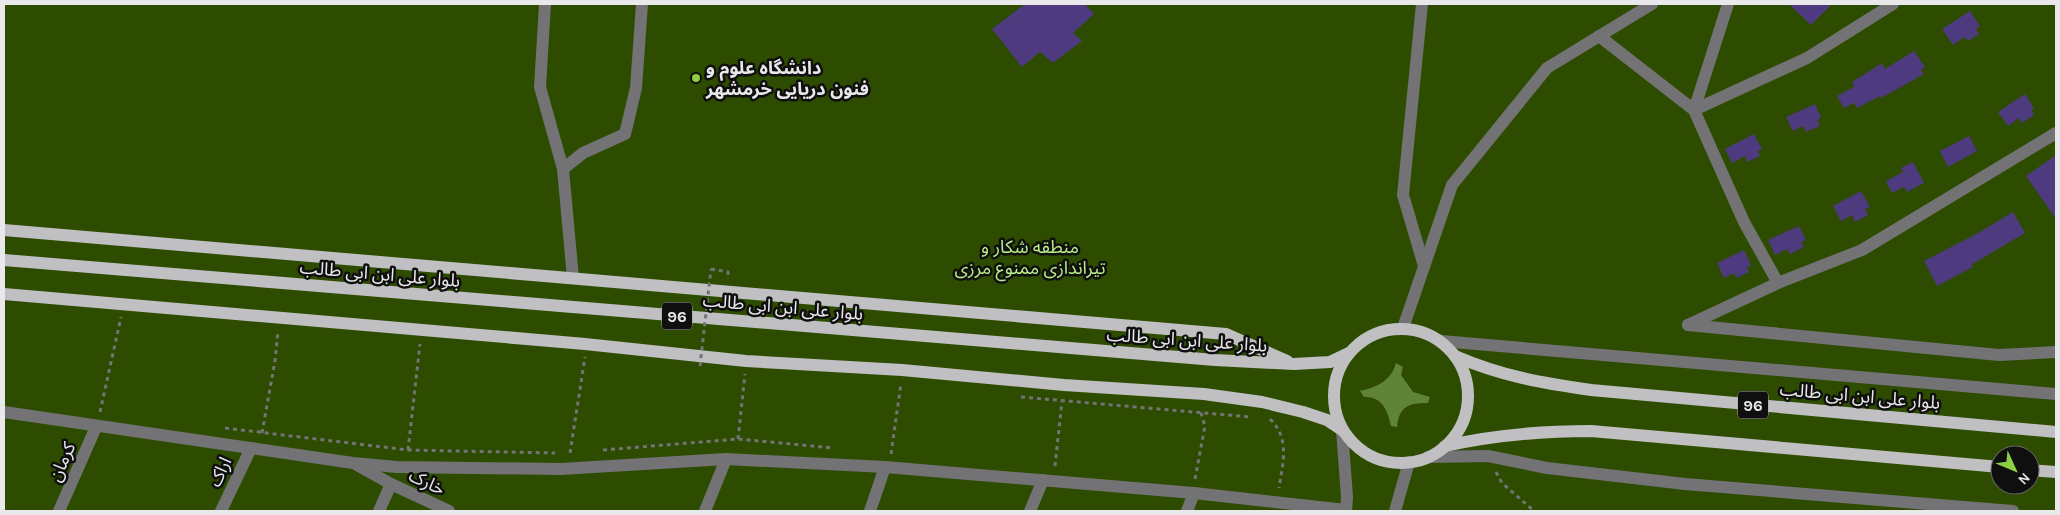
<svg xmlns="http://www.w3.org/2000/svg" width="2060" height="515" font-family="Karla,'Noto Sans Arabic',sans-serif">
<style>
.green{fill:#2d4c00;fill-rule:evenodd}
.water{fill:#5f8339}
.building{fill:#4e3a7f}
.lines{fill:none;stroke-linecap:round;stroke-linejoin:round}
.path{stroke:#747376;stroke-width:3;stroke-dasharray:4 4;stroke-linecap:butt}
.minor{stroke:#737274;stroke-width:12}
.major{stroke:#c0c0c3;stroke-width:12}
.path-bridge{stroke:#747376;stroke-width:3;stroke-dasharray:4 4;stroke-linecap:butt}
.poi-dot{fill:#8dce44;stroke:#0f0f10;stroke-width:2}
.labels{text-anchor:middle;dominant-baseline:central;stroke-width:5;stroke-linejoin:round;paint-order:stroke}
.shield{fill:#0f0f10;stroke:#a8a8a9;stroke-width:1}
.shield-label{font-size:16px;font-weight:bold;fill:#e9e9eb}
.poi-label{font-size:18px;font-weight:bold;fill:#e9e9eb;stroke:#0f0f10;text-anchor:start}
.park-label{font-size:18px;fill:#b9ee88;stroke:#0f0f10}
.street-label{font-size:18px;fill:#e9e9eb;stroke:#0f0f10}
</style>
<rect width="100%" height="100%" fill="#262528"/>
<path class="green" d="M 4,4 L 2056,4 L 2056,511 L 4,511 ZM 2000,455 L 2030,455 L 2030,485 L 2000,485 Z"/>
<path class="water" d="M 1396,363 L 1403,367 L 1401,375 L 1413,392 L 1430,397 L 1428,403 C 1409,403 1399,406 1397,427 L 1391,426 C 1388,411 1382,396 1364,397 L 1360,391 C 1377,387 1391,381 1396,363 Z"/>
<g class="building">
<path d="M 1025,4 L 1085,4 L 1094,14 L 1073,33 L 1082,41 L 1053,63 L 1040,52 L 1022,67 L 992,29 Z"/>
<path d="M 1789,4 L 1832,4 L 1811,25 Z"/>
<path d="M 1970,11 L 1980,26 L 1976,29 L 1979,34 L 1968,41 L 1964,37 L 1953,45 L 1942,29 Z"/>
<path d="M 1914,51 L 1925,67 L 1921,70 L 1924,74 L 1881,98 L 1880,96 L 1857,108 L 1854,103 L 1844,108 L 1837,96 L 1854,87 L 1852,82 L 1882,63 L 1885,69 Z"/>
<path d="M 2025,94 L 2034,108 L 2031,110 L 2034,115 L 2022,123 L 2019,118 L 2008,126 L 1998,112 Z"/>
<path d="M 1815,104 L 1821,118 L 1817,120 L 1820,126 L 1806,132 L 1803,126 L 1793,131 L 1786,117 Z"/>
<path d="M 1754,134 L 1762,149 L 1758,151 L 1760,156 L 1747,162 L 1745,156 L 1732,163 L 1725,149 Z"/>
<path d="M 1969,136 L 1977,151 L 1948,167 L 1940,151 Z"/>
<path d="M 2056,155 L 2056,219 L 2026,176 Z"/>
<path d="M 1913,162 L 1924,183 L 1907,192 L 1904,187 L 1892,193 L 1886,181 L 1903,172 L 1901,168 Z"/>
<path d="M 1861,191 L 1870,207 L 1865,209 L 1868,215 L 1855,222 L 1852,215 L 1841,221 L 1833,206 Z"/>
<path d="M 2013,212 L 2025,233 L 1971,265 L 1973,267 L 1937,286 L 1924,261 L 1978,233 Z"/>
<path d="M 1799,226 L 1806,240 L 1801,242 L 1804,247 L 1790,254 L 1787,249 L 1775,255 L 1768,240 Z"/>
<path d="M 1744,250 L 1751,265 L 1747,268 L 1749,272 L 1736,278 L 1734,273 L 1724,278 L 1717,263 Z"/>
</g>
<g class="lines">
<g class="path">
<path d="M 711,269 L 728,272 L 728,279"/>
<path d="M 1021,397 L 1251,417"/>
<path d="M 100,412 L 121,317"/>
<path d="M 1270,419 C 1290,438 1283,463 1279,488"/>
<path d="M 225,428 L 408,450 L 555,453"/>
<path d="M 262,433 L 275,361 L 278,331"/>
<path d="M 738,439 L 745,374"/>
<path d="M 408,450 L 420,344"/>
<path d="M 603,450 L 738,439 L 834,448"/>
<path d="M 570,453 L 585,357"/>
<path d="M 891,454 L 901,383"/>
<path d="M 1055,466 L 1062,401"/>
<path d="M 1496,472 L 1502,483 L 1534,511"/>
<path d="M 1195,479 L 1205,426 L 1200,410"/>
</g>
<g class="minor">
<path d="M 545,4 L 540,87 L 563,169 L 573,278"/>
<path d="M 1422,4 L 1403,195 L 1424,266"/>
<path d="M 1893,4 L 1807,58 L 1694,110 L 1744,222 L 1778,283 L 1862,250 L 2056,133"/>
<path d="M 1599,36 L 1694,110 L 1728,4"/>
<path d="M 563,169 L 583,153 L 625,134 L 636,88 L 642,4"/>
<path d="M 1688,325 L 1999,355 L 2056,352"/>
<path d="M 1688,325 L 1778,283"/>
<path d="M 1403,328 L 1452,185 L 1547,68 L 1652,4"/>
<path d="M 1441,341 L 2056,394"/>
<path d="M 4,412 L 353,463 L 397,467 L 561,469 L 726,459 L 885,467 L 1194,493 L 1346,510"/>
<path d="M 1342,430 L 1347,497 L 1346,511"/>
<path d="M 1428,457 L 1488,456 L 1547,468 L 1685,484 L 2013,511"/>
<path d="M 357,465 L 391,484 L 379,511"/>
<path d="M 391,484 L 449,511"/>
<path d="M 59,511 L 96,427"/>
<path d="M 221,511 L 251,448"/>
<path d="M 705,511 L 726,459"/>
<path d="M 870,511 L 885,467"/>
<path d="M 1030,511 L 1043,480"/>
<path d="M 1187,511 L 1194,493"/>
<path d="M 1395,511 L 1409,462"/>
</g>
<g class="major">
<path d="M 4,230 L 1226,334 L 1287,361"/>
<path d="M 4,260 L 1215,360 L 1294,364 L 1330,362 L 1349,353"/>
<path d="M 4,294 L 585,344 L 746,361 L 902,370 L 1064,385 L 1204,394 L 1262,402 L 1303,412 L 1327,420 L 1342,430"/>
<circle cx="1401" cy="396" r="67"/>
<path d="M 1455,356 C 1501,376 1542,383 1591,390 L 2056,432"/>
<path d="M 1445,446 C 1494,435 1541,431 1591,431 L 2000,467"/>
<path d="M 2030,470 L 2056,472"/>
</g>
<path class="path-bridge" d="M 700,366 L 711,269"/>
</g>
<circle class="poi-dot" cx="696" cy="78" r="5"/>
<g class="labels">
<g class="shield">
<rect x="662" y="302.5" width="30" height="27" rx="4"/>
<rect x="1738" y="391.5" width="30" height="27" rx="4"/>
</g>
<g class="shield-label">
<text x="677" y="316">96</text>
<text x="1753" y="405">96</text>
</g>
<g class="poi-label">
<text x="706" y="68">دانشگاه علوم و<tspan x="706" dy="21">فنون دریایی خرمشهر</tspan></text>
</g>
<g class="park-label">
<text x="1030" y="247">منطقه شکار و<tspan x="1030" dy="21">تیراندازی ممنوع مرزی</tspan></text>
</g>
<g class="street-label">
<text transform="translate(380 274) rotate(5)">بلوار علی ابن ابی طالب</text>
<text transform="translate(783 307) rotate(5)">بلوار علی ابن ابی طالب</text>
<text transform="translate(1187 340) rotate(4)">بلوار علی ابن ابی طالب</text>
<text transform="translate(1860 396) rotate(5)">بلوار علی ابن ابی طالب</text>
<text transform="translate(62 462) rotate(-66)">کرمان</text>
<text transform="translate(220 472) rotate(-65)">اراک</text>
<text transform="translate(427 482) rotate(25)">خارک</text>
</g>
</g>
<rect width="2060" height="515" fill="none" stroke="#e9e9eb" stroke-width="10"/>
<g transform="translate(2015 470) rotate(134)"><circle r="24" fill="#0f0f10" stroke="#666668"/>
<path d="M0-4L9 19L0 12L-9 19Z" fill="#8dce44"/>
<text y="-8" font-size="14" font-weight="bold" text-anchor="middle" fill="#e9e9eb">N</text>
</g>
</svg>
